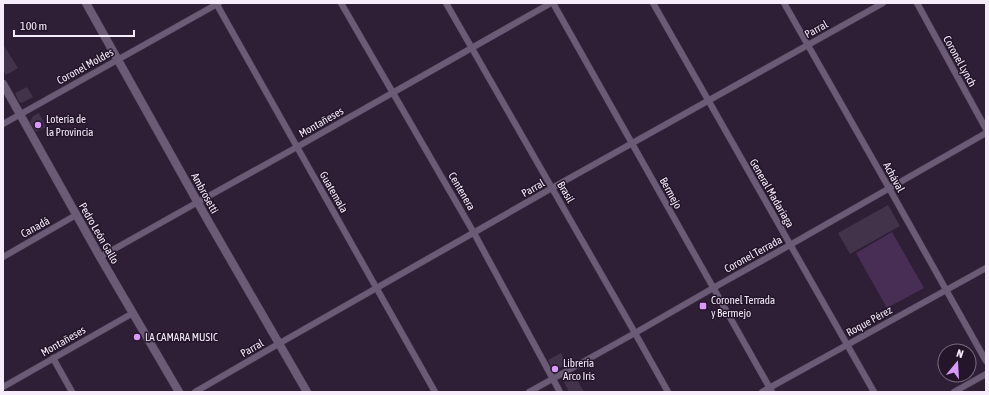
<svg xmlns="http://www.w3.org/2000/svg" width="989" height="395" font-family="'Asap Condensed',sans-serif">
<style>
.garden{fill:#482e55}
.building{fill:#42324a}
.lines{fill:none;stroke-linecap:round;stroke-linejoin:round}
.minor-casing{stroke:#473a4e;stroke-width:7}
.tertiary-casing{stroke:#473a4e;stroke-width:9}
.minor{stroke:#6c5b76;stroke-width:6}
.tertiary{stroke:#6c5b76;stroke-width:8}
.poi-dot{fill:#d89af8;stroke:#24152b;stroke-width:1.5}
.labels{text-anchor:middle;dominant-baseline:central;stroke-width:3;stroke-linejoin:round;paint-order:stroke}
.street-label{font-size:11px;fill:#f6ecfc;stroke:#24152b}
.poi-label{font-size:11px;fill:#f6ecfc;stroke:#24152b;text-anchor:start}
</style>
<rect width="100%" height="100%" fill="#2e1e36"/>
<path class="garden" d="M 892,232 L 924,288 L 887,308 L 856,253 Z"/>
<g class="building">
<path d="M 3,44 L 18,68 L 6,75 L 3,70 Z"/>
<path d="M 27,87 L 33,97 L 22,103 L 19,102 L 15,93 Z"/>
<path d="M 39,113 L 46,127 L 36,132 L 30,122 L 33,116 Z"/>
<path d="M 888,205 L 900,226 L 850,254 L 838,233 Z"/>
<path d="M 561,353 L 567,364 L 554,371 L 548,360 Z"/>
<path d="M 575,376 L 584,392 L 569,392 L 564,382 Z"/>
</g>
<g class="lines">
<defs>
<g id="minor">
<path d="M 216,3 C 288,133 363,262 435,392"/>
<path d="M 341,3 L 474,233 L 560,392"/>
<path d="M 446,3 L 635,333 L 668,392"/>
<path d="M 553,3 L 772,392"/>
<path d="M 653,3 L 874,392"/>
<path d="M 784,3 L 889,188 L 986,361"/>
<path d="M 917,3 L 986,129"/>
<path d="M 3,124 L 219,3"/>
<path d="M 3,257 L 76,215"/>
<path d="M 100,257 L 198,202 L 297,147 L 551,3"/>
<path d="M 53,358 L 72,392"/>
<path d="M 3,387 L 133,313"/>
<path d="M 195,392 L 280,343 L 552,188 L 883,3"/>
<path d="M 529,392 L 635,333 L 722,283 L 790,245 L 986,133"/>
<path d="M 762,392 L 986,268"/>
<path d="M 954,392 L 986,374"/>
</g>
<g id="tertiary">
<path d="M 86,3 L 207,219 L 307,392"/>
<path d="M 3,84 L 100,257 L 179,392"/>
</g>
</defs>
<use href="#minor" class="minor-casing"/>
<use href="#tertiary" class="tertiary-casing"/>
<use href="#minor" class="minor"/>
<use href="#tertiary" class="tertiary"/>
</g>
<g class="poi-dot">
<circle cx="38" cy="125" r="4"/>
<rect x="699" y="302" width="8" height="8" rx="2"/>
<circle cx="137" cy="337" r="4"/>
<circle cx="555" cy="369" r="4"/>
</g>
<g class="labels">
<g class="street-label">
<text transform="translate(816 29) rotate(-29)">Parral</text>
<text transform="translate(960 61) rotate(61)">Coronel Lynch</text>
<text transform="translate(85 66) rotate(-29)">Coronel Moldes</text>
<text transform="translate(321 122) rotate(-30)">Montañeses</text>
<text transform="translate(894 177) rotate(61)">Achával</text>
<text transform="translate(533 188) rotate(-30)">Parral</text>
<text transform="translate(462 191) rotate(60)">Centenera</text>
<text transform="translate(334 192) rotate(60)">Guatemala</text>
<text transform="translate(566 192) rotate(60)">Brasil</text>
<text transform="translate(205 193) rotate(61)">Ambrosetti</text>
<text transform="translate(671 193) rotate(61)">Bermejo</text>
<text transform="translate(772 193) rotate(60)">General Madariaga</text>
<text transform="translate(35 227) rotate(-29)">Canadá</text>
<text transform="translate(99 233) rotate(60)">Pedro León Gallo</text>
<text transform="translate(753 254) rotate(-29)">Coronel Terrada</text>
<text transform="translate(869 321) rotate(-29)">Roque Pérez</text>
<text transform="translate(63 341) rotate(-30)">Montañeses</text>
<text transform="translate(252 348) rotate(-30)">Parral</text>
</g>
<g class="poi-label">
<text x="46" y="119">Lotería de<tspan x="46" dy="13">la Provincia</tspan></text>
<text x="711" y="300">Coronel Terrada<tspan x="711" dy="13">y Bermejo</tspan></text>
<text x="145" y="337">LA CAMARA MUSIC</text>
<text x="563" y="363">Librería<tspan x="563" dy="13">Arco Iris</tspan></text>
</g>
</g>
<rect width="989" height="395" fill="none" stroke="#f6ecfc" stroke-width="8"/>
<g transform="translate(957 363) rotate(18)"><circle r="19" fill="#24152b" stroke="#786b7f"/>
<path d="M0-3L7 15L0 10L-7 15Z" fill="#d89af8"/>
<text y="-6" font-size="11" font-weight="bold" text-anchor="middle" fill="#f6ecfc">N</text>
</g>
<path d="M14 30v6h120v-6" fill="none" stroke="#f6ecfc" stroke-width="2"/>
<text x="20" y="30" font-size="12" fill="#f6ecfc" stroke="#24152b" stroke-width="3" paint-order="stroke">100 m</text>
</svg>
